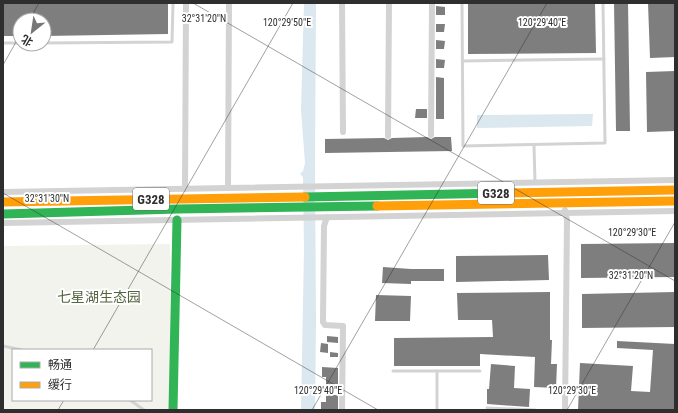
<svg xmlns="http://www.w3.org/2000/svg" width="678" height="413" font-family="'Roboto Condensed','Noto Sans SC',sans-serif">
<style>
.green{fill:#f1f3ec;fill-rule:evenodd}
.water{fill:#dbe8ef}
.building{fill:#7e7e7e}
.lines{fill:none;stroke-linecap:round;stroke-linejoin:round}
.lane{stroke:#d3d3d3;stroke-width:3}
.street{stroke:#d3d3d3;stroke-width:6}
.fast{stroke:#30b455;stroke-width:9}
.slow{stroke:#ff9f0a;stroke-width:9}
.ticks{fill:none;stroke:#2e2e2e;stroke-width:1;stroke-opacity:0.45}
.labels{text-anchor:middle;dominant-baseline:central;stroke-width:4;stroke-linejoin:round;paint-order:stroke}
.shield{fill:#fff;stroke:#6d6d6d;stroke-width:1}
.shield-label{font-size:13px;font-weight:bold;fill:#2e2e2e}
.park-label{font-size:14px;fill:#546540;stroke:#fff}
.ticks-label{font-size:10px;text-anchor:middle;fill:#2e2e2e;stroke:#fff;stroke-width:4;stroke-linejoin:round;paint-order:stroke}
</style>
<rect width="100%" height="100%" fill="#fff"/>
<path class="green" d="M 170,244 L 170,410 L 3,410 L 3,246 ZM 13,350 L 151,350 L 151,400 L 13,400 Z"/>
<g class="water">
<path d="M 304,3 L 316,3 L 315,164 L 316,321 L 315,410 L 301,410 L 304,249 L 303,177 L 300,174 L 303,171 L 305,163 L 301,110 Z"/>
<path d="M 593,114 L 592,126 L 477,128 L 477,115 Z"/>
</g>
<g class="building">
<path d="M 3,3 L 168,3 L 168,34 L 44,36 L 44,20 L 20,20 L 20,36 L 3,36 Z"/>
<path d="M 468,3 L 595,3 L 596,53 L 468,54 Z"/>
<path d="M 614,3 L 628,3 L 630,131 L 616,131 Z"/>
<path d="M 648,3 L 675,3 L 675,57 L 650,58 Z"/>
<path d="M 436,6 L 445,7 L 445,15 L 436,15 Z"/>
<path d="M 436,24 L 445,24 L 444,32 L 436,32 Z"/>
<path d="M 436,40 L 445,41 L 444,49 L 436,49 Z"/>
<path d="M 436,59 L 445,60 L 444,68 L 436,68 Z"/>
<path d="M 675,71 L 675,131 L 647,132 L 646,72 Z"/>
<path d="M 436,77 L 444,78 L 444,119 L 436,119 Z"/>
<path d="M 416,109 L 427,109 L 427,118 L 415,118 Z"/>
<path d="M 427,137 L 431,139 L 435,137 L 451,137 L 452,151 L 325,153 L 325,139 L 384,138 L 388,140 L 392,138 Z"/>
<path d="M 675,243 L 675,277 L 581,278 L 581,244 Z"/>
<path d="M 548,255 L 549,280 L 456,282 L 456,256 Z"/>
<path d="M 383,267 L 411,269 L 444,269 L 444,281 L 411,281 L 411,284 L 382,283 Z"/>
<path d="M 550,292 L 550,340 L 552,340 L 551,364 L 557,364 L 556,388 L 534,387 L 535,357 L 480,354 L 480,366 L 394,366 L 394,338 L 493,337 L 492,320 L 458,320 L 457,293 Z"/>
<path d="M 675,292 L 675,327 L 582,328 L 582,294 Z"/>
<path d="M 376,295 L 411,296 L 410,321 L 375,321 Z"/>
<path d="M 327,336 L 338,337 L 338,343 L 327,342 Z"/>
<path d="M 617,341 L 675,344 L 675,410 L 578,410 L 580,363 L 633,366 L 631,391 L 650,392 L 653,350 L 617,348 Z"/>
<path d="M 321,343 L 328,344 L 328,353 L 320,352 Z"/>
<path d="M 330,352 L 338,353 L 338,357 L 330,357 Z"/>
<path d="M 491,364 L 515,366 L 514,388 L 530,389 L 529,407 L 487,404 L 487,389 L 489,389 Z"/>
<path d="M 322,367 L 338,368 L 338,385 L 326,384 L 326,377 L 322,377 Z"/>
<path d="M 326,395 L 338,395 L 338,410 L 321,409 L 321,402 L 326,402 Z"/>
</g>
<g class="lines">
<g class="lane">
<path d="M 462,3 L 463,146 L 605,143 L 603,3"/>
<path d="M 3,43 L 20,43"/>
<path d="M 44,43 L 172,42 L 173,3"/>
<path d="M 463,61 L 604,59"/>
<path d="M 534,145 L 535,183"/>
<path d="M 3,346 L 22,350"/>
<path d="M 393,371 L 480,371"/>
<path d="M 130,400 L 144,410"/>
<path d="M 487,408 L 535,410"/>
<path d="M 437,410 L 437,371"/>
</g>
<g class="street">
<path d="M 342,3 L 343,132"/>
<path d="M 431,135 L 432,3"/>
<path d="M 388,136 L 389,3"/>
<path d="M 228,188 L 229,3"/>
<path d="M 185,189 L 186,3"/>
<path d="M 3,192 L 675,180"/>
<path d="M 565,210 L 567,220 L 565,410"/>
<path d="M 327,217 L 324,226 L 323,322 L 325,325 L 343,326 L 342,410"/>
<path d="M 3,223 L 675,211"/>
</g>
<g class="fast">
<path d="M 305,197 L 505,193"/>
<path d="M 3,214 L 178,209 L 377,206"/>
<path d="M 173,410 L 177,220"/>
</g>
<g class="slow">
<path d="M 505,193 L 675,190"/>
<path d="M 3,202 L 305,197"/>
<path d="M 377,206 L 675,201"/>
</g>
</g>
<path class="ticks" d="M 193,3 L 675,281M 29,20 L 39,3M 3,65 L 20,35M 3,193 L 378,410M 93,350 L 293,3M 58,410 L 64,400M 312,410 L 547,3M 567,410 L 675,222"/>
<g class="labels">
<g class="shield">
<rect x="478" y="182" width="36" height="22" rx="3"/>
<rect x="133" y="188" width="36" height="22" rx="3"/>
</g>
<g class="shield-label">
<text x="496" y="193">G328</text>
<text x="151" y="199">G328</text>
</g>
<g class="park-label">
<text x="99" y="297">七星湖生态园</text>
</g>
</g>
<g class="ticks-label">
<text x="204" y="22">32°31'20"N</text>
<text x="287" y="26">120°29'50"E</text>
<text x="542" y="26">120°29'40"E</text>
<text x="47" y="202">32°31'30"N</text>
<text x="632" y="236">120°29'30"E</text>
<text x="631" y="279">32°31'20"N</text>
<text x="318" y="394">120°29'40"E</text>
<text x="572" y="394">120°29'30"E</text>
</g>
<rect width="678" height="413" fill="none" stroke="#2e2e2e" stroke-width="8"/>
<rect x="12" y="349" width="140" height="52" fill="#ffffff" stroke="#ababab"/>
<rect x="20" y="362" width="20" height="6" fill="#30b455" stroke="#ababab"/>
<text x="48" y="369" font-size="12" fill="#2e2e2e">畅通</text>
<rect x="20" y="382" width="20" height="6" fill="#ff9f0a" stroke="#ababab"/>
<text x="48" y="389" font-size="12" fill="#2e2e2e">缓行</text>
<g transform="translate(32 32) rotate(210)"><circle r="19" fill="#ffffff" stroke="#ababab"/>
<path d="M0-3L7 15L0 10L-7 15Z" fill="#777777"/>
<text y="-6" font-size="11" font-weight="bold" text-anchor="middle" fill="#2e2e2e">北</text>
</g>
</svg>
